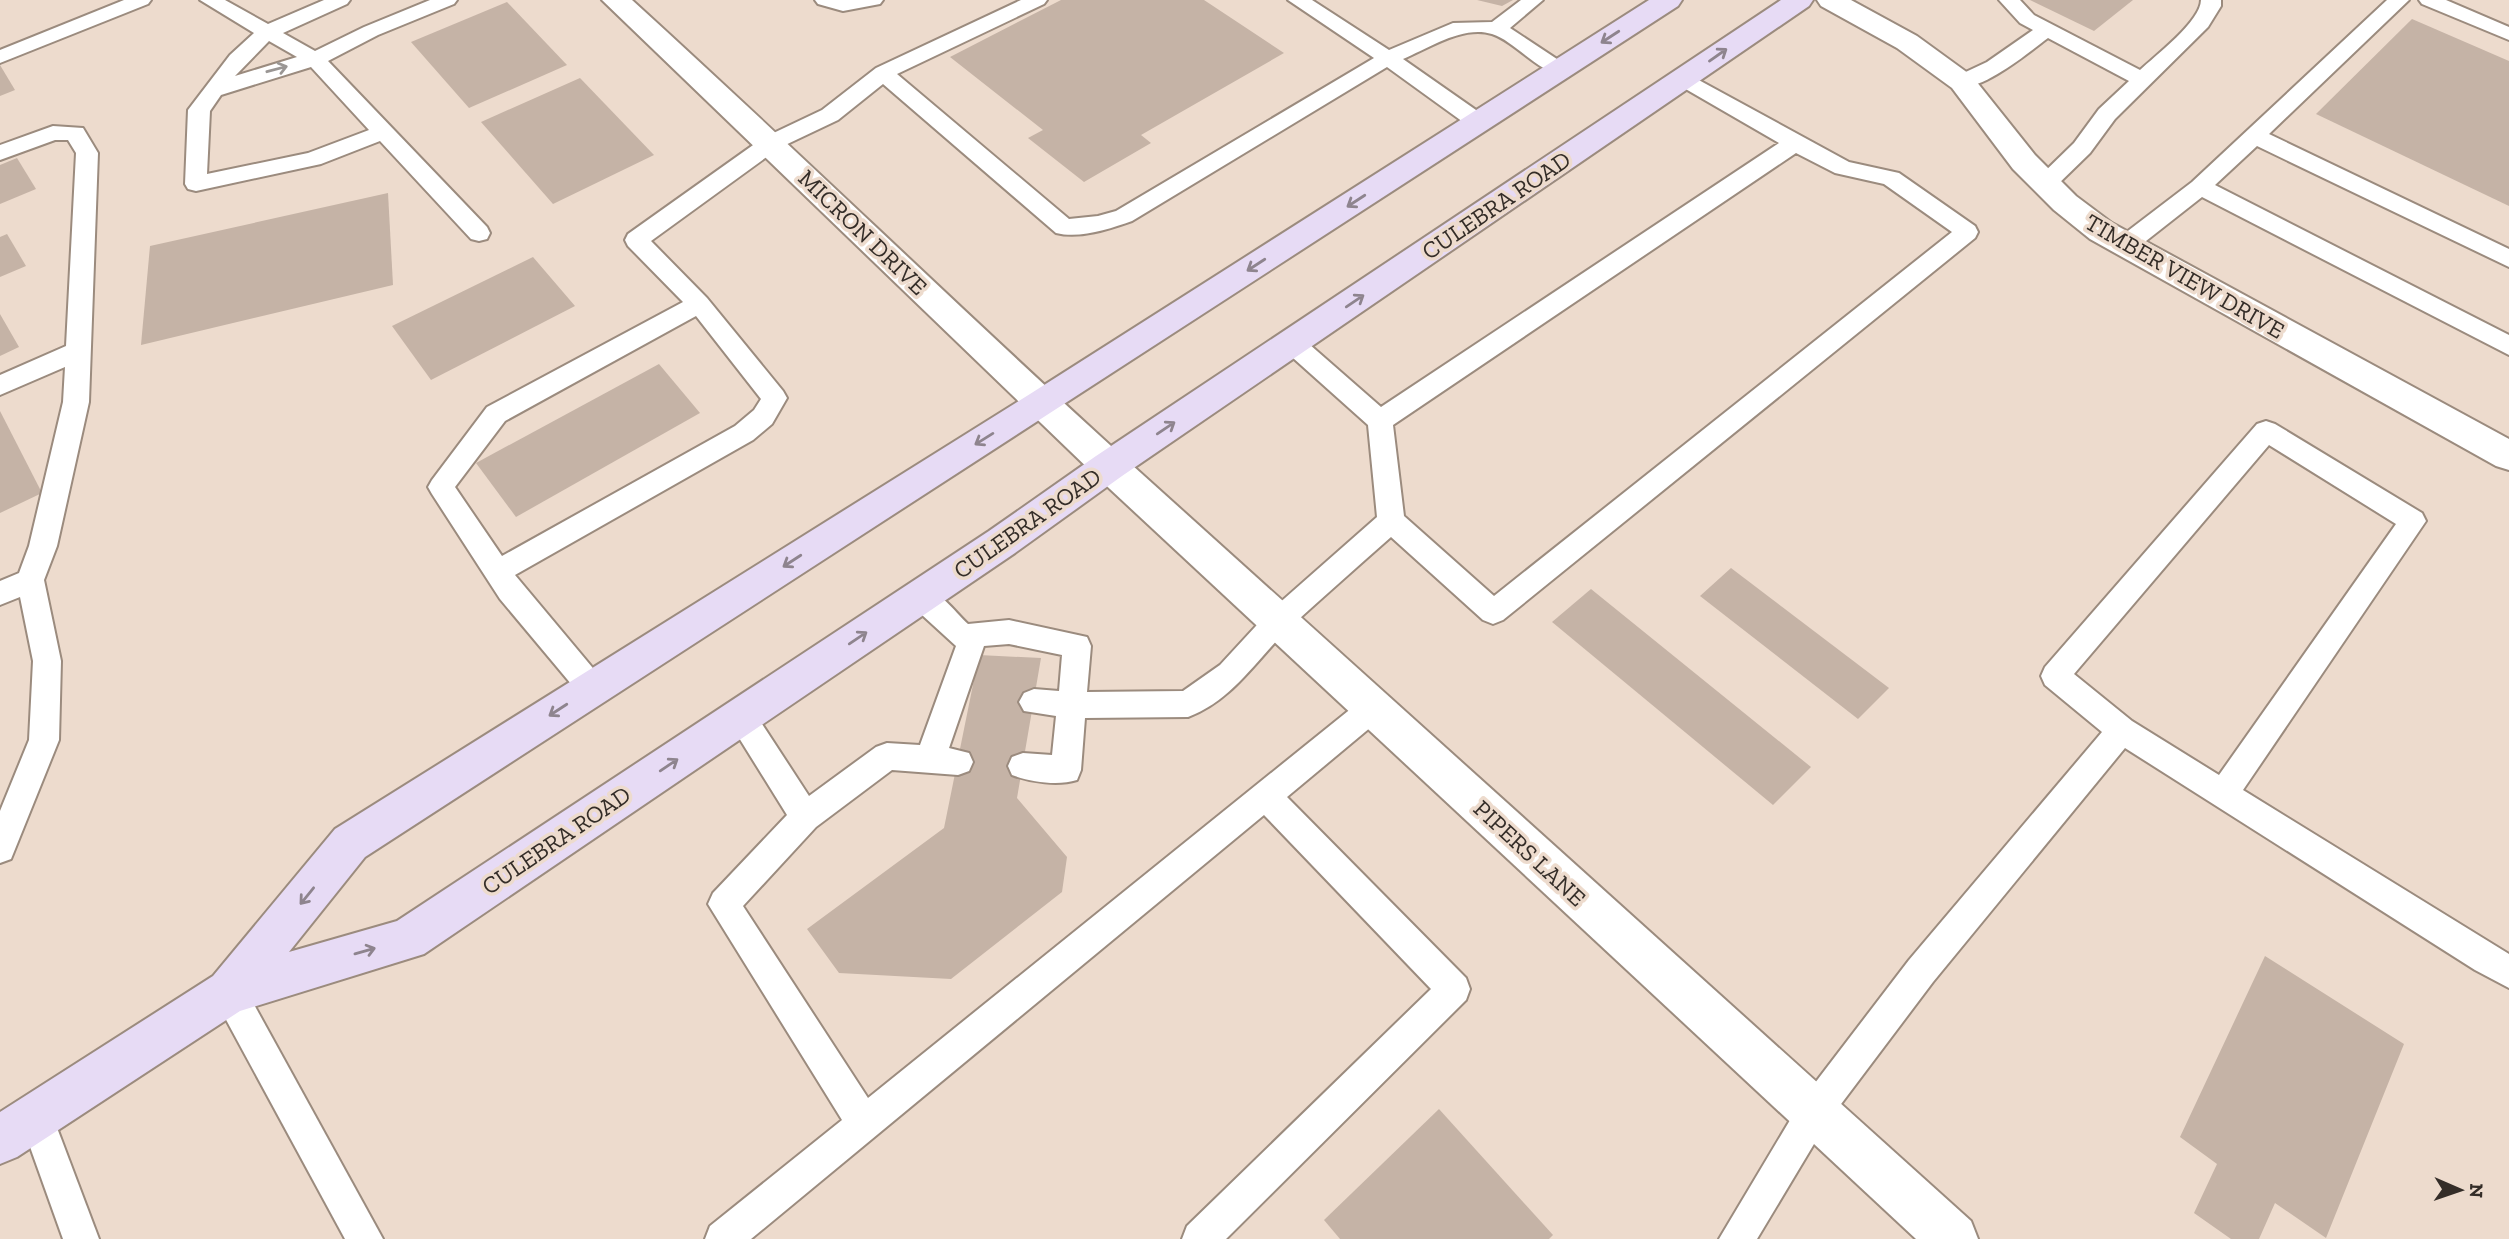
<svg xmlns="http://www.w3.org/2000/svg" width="2509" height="1239" font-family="'Zilla Slab',serif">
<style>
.building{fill:#c5b3a6}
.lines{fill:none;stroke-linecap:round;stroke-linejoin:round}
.service-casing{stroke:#9b8b7e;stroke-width:4}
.minor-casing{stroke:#9b8b7e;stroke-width:4}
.tertiary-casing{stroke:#9b8b7e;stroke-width:4}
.secondary-casing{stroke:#9b8b7e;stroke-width:4}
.service{fill:#fff;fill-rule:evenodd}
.minor{fill:#fff;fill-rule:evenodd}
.tertiary{fill:#fff;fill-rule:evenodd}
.secondary{fill:#e7dbf5;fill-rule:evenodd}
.oneway{stroke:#8e848e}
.oneway2{stroke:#9a9694}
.labels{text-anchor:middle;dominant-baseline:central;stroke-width:7;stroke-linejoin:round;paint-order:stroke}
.street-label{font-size:24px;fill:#342d28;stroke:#eddbcd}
</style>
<rect width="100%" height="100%" fill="#eddbcd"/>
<g class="building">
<path d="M 1061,0 L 1204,0 L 1284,53 L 1141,135 L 1151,143 L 1084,182 L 1028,138 L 1043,130 L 950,57 Z"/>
<path d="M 1477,0 L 1513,0 L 1502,6 Z"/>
<path d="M 2030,0 L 2133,0 L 2094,31 Z"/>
<path d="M 507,2 L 567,65 L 469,108 L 411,42 Z"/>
<path d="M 2412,19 L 2509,61 L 2509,206 L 2316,114 Z"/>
<path d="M 0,65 L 15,90 L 0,96 Z"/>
<path d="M 580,78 L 654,155 L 553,204 L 481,122 Z"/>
<path d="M 17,158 L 36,189 L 0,204 L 0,165 Z"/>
<path d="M 388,193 L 393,285 L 141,345 L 150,246 Z"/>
<path d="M 7,234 L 26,266 L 0,277 L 0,237 Z"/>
<path d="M 533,257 L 575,306 L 431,380 L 392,326 Z"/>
<path d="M 0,314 L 19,347 L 0,356 Z"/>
<path d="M 659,364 L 700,413 L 516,517 L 476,463 Z"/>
<path d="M 0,411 L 42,493 L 0,513 Z"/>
<path d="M 1731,568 L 1889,688 L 1858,719 L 1700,596 Z"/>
<path d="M 1591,589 L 1811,767 L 1773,805 L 1552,622 Z"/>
<path d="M 979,655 L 1041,658 L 1017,798 L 1067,857 L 1062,892 L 951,979 L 839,973 L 807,929 L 944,828 Z"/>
<path d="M 2265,956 L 2404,1044 L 2326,1238 L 2275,1203 L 2259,1239 L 2231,1239 L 2194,1213 L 2217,1164 L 2180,1137 Z"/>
<path d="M 1439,1109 L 1553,1235 L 1549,1239 L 1340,1239 L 1324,1220 Z"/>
</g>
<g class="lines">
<defs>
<g id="service">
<path d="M 124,0 L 151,0 L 148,4 L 0,63 L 0,50 Z"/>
<path d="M 200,0 L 225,0 L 268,24 L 324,0 L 350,0 L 347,4 L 283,33 L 315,51 L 364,27 L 430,0 L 457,0 L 454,4 L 378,35 L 328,61 L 487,227 L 490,233 L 487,239 L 479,241 L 471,239 L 380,141 L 321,164 L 196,191 L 188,189 L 185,184 L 188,110 L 230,55 L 254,33 ZM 269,41 L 297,57 L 235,76 ZM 311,67 L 369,130 L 308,153 L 207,174 L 210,111 L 221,95 Z"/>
<path d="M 815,0 L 883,0 L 880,4 L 843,11 L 818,4 Z"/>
<path d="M 1021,0 L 1047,0 L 1044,4 L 897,74 L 1069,219 L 1098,216 L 1116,211 L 1374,58 L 1288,0 L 1312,0 L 1389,50 L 1453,23 L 1492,22 L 1521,0 L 1543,0 L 1510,28 L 1572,69 L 1569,74 C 1544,80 1516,41 1492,34 C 1463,25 1429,48 1403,59 L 1486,117 L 1489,122 L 1486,127 L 1470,127 L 1387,67 L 1132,221 C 1109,229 1080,239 1056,233 L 883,84 L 838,120 L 779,148 L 651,241 L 707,298 L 783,391 L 787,398 L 772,424 L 753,440 L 515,575 L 602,679 L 606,688 L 602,697 L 592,701 L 582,697 L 500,599 L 432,494 L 428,487 L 432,480 L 487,407 L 683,302 L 628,246 L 625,240 L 628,234 L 763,138 L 822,110 L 876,68 ZM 696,316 L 761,399 L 754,410 L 735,426 L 502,556 L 455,487 L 505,421 Z"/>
<path d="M 1999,0 L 2020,0 L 2034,15 L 2140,70 C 2155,56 2201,21 2201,0 L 2221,0 L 2221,6 L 2208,27 L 2115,119 L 2090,153 L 2053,189 L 2045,191 L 2037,189 L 2034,184 L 2037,179 L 2074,143 L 2099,109 L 2129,81 L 2048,38 C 2028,53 1980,93 1955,87 L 1952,82 L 1955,77 L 1987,62 L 2033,30 L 2020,23 Z"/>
<path d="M 2387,0 L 2409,0 L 2269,134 L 2509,249 L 2509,267 L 2257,146 L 2215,185 L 2509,335 L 2509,355 L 2202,197 L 2132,252 L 2124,254 L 2116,252 L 2112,246 L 2116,240 L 2192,182 Z"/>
<path d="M 2419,0 L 2446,0 L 2509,27 L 2509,40 L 2422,4 Z"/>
<path d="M 1684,72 L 1849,162 L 1899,173 L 1975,226 L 1978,232 L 1975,238 L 1503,620 L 1493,624 L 1483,620 L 1391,537 C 1357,567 1323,597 1289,628 C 1257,659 1232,701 1188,717 L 1085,718 L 1081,770 L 1077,780 C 1058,786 1031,782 1012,775 L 1008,766 L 1012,757 L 1023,753 L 1052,755 L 1056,716 L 1024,711 L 1019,702 L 1024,693 L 1034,689 L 1059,691 L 1062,655 L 1009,644 L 984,646 L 949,748 L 969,753 L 973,762 L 969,771 L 958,775 L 892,770 L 816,827 L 743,906 L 868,1098 L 1363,699 L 1373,695 L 1383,699 L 1388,708 L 1383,717 L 1287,797 L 1466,978 L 1470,989 L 1466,1000 L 1226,1239 L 1182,1239 L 1187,1226 L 1431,989 L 1264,815 L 751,1239 L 705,1239 L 710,1226 L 842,1120 L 708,904 L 713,893 L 787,815 L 731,725 L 726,716 L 731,707 L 741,703 L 751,707 L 809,796 L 876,747 L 887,743 L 920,745 L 956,646 L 910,604 L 906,596 L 910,588 C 933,580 952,609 968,624 L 1009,620 L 1087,637 L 1091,646 L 1087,692 L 1183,691 L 1220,665 L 1267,614 L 1377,517 L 1368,425 L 1283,349 L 1280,343 L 1283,337 L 1292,334 L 1301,337 L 1381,407 L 1779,143 L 1677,84 L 1674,79 L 1677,74 ZM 1796,153 L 1835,173 L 1884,184 L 1952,232 L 1494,596 L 1404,516 L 1393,425 Z"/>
<path d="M 53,126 L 83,128 L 98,153 L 89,402 L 57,546 L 44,580 L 61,661 L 59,740 L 11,859 L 0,863 L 0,811 L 29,740 L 33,661 L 20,597 L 0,605 L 0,581 L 19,573 L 29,546 L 63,402 L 65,367 L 0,395 L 0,375 L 66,346 L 76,153 L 68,140 L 55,140 L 0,160 L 0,145 Z"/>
<path d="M 2266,421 L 2275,424 L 2422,513 L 2426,521 L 2243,790 L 2509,954 L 2509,988 L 2475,970 L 2125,748 L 1933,982 L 1826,1124 L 1757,1239 L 1719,1239 L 1802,1100 L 1909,960 L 2102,732 L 2045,685 L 2041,676 L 2045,667 L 2257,424 ZM 2269,445 L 2396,524 L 2219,775 L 2132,721 L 2074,674 Z"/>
<path d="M 229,976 L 241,981 L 383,1239 L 345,1239 L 217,1003 L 213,992 L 217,981 Z"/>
<path d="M 36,1099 L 48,1104 L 99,1239 L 63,1239 L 19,1116 L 24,1104 Z"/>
</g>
<g id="minor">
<path d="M 1817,0 L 1851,0 L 1917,36 L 1972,76 L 2035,155 L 2076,196 L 2112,223 L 2509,439 L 2509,470 L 2496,466 L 2090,239 L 2054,210 L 2013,169 L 1952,88 L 1897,48 L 1821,6 Z"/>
<path d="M 1109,452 L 1122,456 L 1971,1221 L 1978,1239 L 1916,1239 L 1096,476 L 1091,466 L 1096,456 Z"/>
</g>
<path id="tertiary" d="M 602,0 L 632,0 C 797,150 957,306 1122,456 L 1127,466 L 1122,476 L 1109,480 L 1096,476 Z"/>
<path id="secondary" d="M 1649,0 L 1682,0 L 1678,6 L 365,857 L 289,952 L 397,921 L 989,531 L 1096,456 L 1781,0 L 1813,0 L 1809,6 L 1122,476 L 1015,553 L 424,954 L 240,1011 L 17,1157 L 0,1164 L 0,1112 L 213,976 L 335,829 L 1030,394 Z"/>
</defs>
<use href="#service" class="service-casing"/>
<use href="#minor" class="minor-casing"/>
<use href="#tertiary" class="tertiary-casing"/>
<use href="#secondary" class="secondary-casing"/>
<use href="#service" class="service"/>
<use href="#minor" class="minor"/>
<use href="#tertiary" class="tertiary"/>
<use href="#secondary" class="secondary"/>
</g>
<defs><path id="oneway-shaft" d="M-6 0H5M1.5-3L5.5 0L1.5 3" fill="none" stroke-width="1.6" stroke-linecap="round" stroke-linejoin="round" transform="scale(1.75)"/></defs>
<g class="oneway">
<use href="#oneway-shaft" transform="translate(1610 37) rotate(147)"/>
<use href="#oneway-shaft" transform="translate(1718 55) rotate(-35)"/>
<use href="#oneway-shaft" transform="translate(1356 201) rotate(147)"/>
<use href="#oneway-shaft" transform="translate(1256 265) rotate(147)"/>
<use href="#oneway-shaft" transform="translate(1355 301) rotate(-34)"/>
<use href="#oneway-shaft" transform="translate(1166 428) rotate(-34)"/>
<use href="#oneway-shaft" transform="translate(984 439) rotate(148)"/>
<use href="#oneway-shaft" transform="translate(792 561) rotate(147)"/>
<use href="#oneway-shaft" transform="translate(858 638) rotate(-34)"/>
<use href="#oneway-shaft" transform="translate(558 710) rotate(147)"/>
<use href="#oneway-shaft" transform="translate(669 765) rotate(-34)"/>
<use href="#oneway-shaft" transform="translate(307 896) rotate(129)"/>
<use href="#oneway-shaft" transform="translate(365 951) rotate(-16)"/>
</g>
<use class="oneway2" href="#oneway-shaft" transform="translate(277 69) rotate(-15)"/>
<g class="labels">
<g class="street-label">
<text transform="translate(1496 205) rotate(-34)">CULEBRA ROAD</text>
<text transform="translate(863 232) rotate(44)">MICRON DRIVE</text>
<text transform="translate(2185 276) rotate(30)">TIMBER VIEW DRIVE</text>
<text transform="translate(1027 523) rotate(-35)">CULEBRA ROAD</text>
<text transform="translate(556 840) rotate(-34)">CULEBRA ROAD</text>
<text transform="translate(1530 853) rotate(43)">PIPERS LANE</text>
</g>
</g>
<g transform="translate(2460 1190) rotate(92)" stroke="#eddbcd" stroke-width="5" paint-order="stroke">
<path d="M0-5L12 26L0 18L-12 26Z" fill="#342d28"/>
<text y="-10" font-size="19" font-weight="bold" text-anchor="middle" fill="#342d28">N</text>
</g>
</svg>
